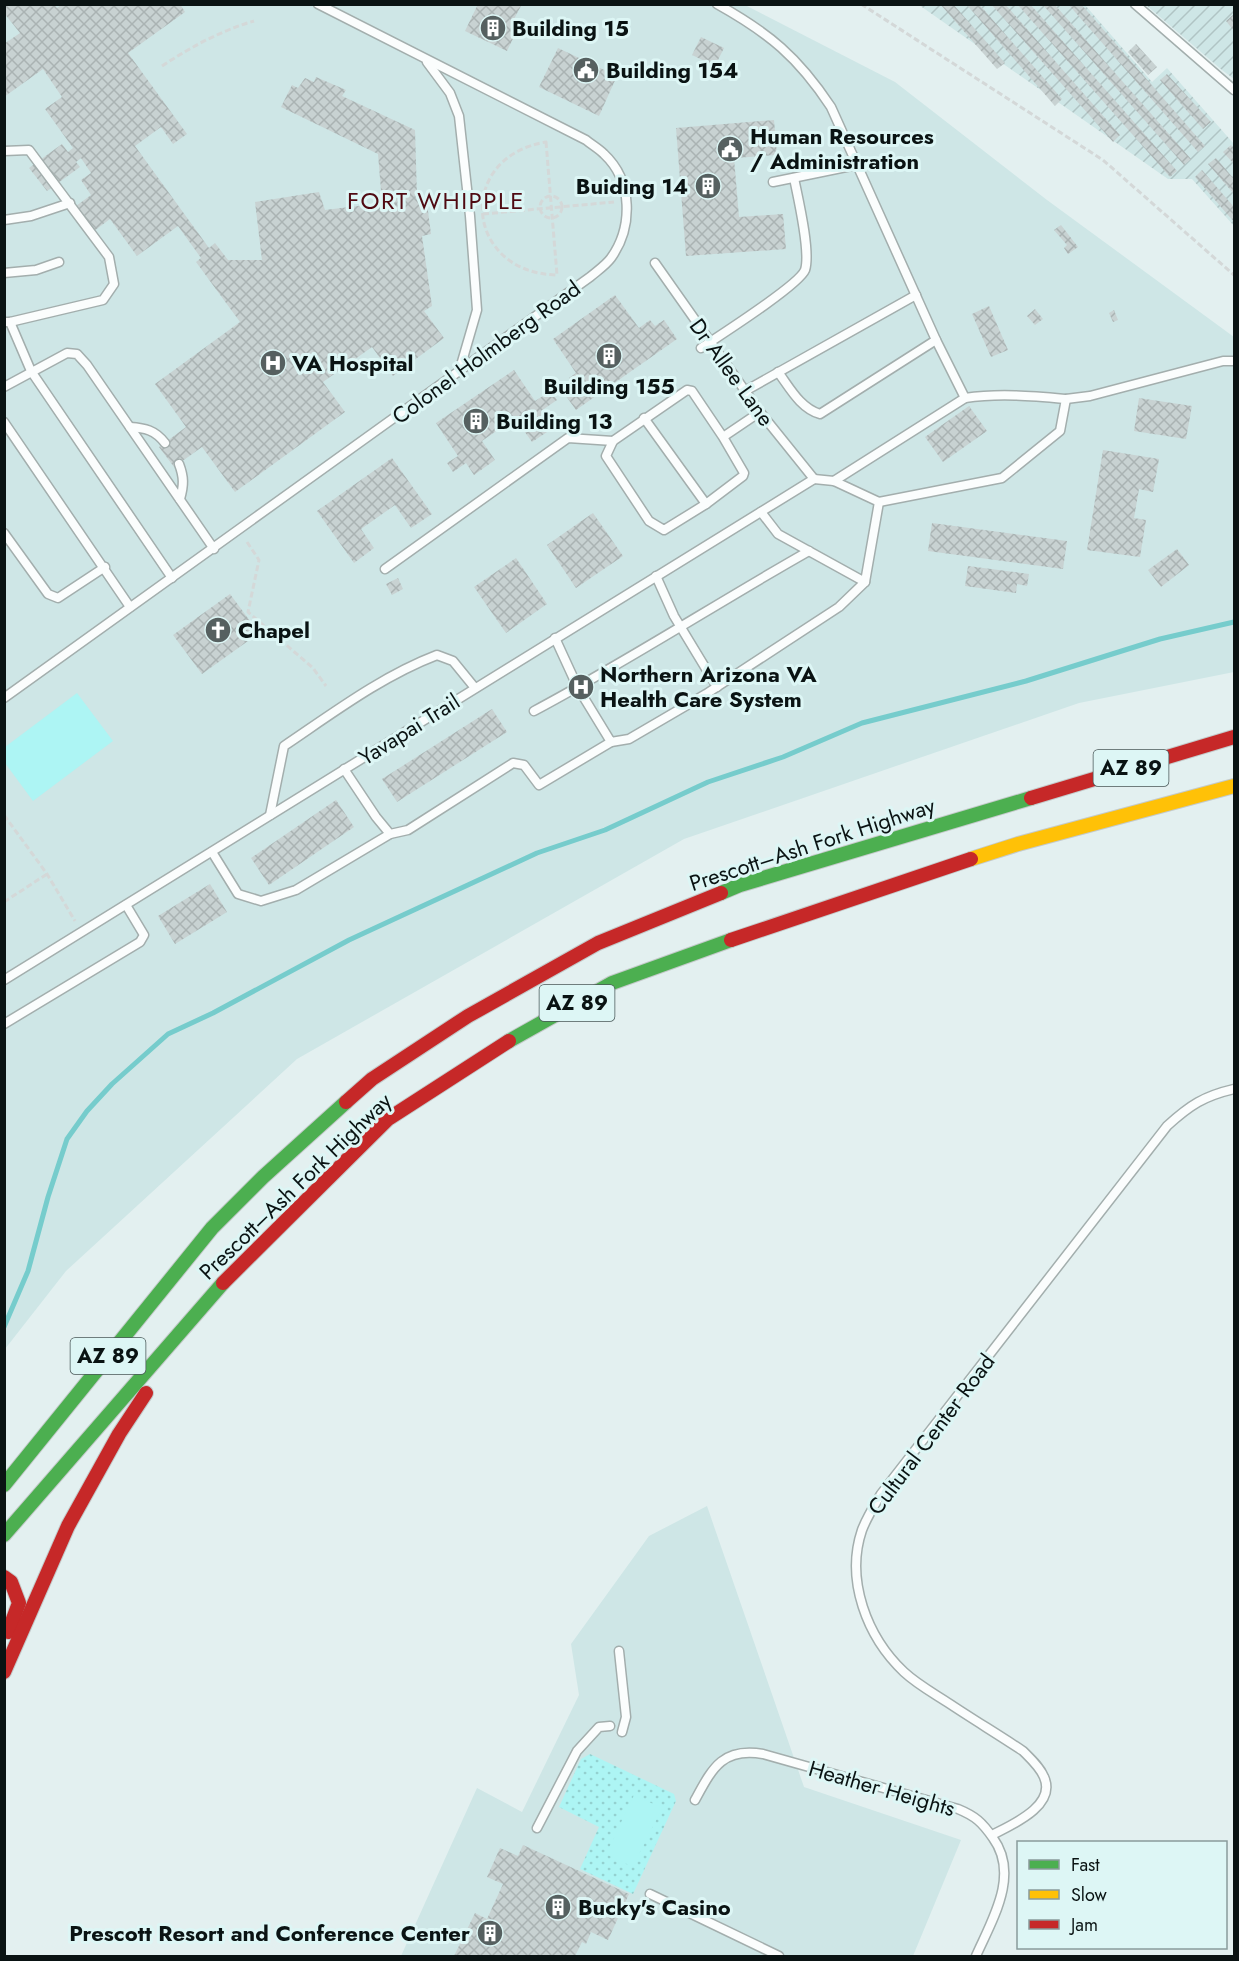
<svg xmlns="http://www.w3.org/2000/svg" width="1239" height="1961" font-family="Jost,sans-serif">
<style>
.built{fill:#cee6e6}
.industrial{fill:url(#industrial-furrows)}
.green{fill:url(#green-dots)}
.pitch{fill:#adf5f4}
.lines{fill:none;stroke-linecap:round;stroke-linejoin:round}
.stream{stroke:#76cccc;stroke-width:5}
.building{fill:url(#building-cross-hatch)}
.lane-casing{stroke:#a3aead;stroke-width:11}
.fast-casing{stroke:#c4caca;stroke-width:16}
.slow-casing{stroke:#c4caca;stroke-width:16}
.jam-casing{stroke:#c4caca;stroke-width:16}
.path{stroke:#d4d8d8;stroke-width:3;stroke-dasharray:6 3;stroke-linecap:butt}
.lane{stroke:#fbfdfd;stroke-width:8}
.fast{stroke:#4caf50;stroke-width:14}
.slow{stroke:#ffc107;stroke-width:14}
.jam{stroke:#c62828;stroke-width:14}
.labels{text-anchor:middle;dominant-baseline:central;stroke-width:6;stroke-linejoin:round;paint-order:stroke}
.shield{fill:#ddf6f5;stroke:#495757;stroke-width:1.5}
.shield-label{font-size:21px;font-weight:bold;fill:#0a1313}
.poi-label{font-size:22px;font-weight:bold;fill:#0a1313;stroke:#ddf6f5;text-anchor:start}
.street-label{font-size:22px;fill:#0a1313;stroke:#ddf6f5}
.neighbourhood-label{font-size:24px;letter-spacing:1.5px;fill:#4f0a12;stroke:#ddf6f5}
</style>
<defs>
<pattern id="industrial-furrows" width="10" height="10" patternUnits="userSpaceOnUse" patternTransform="scale(1.5)"><rect width="10" height="10" fill="#cee6e6"/><path d="M-1 1l2-2M0 10L10 0M9 11l2-2" fill="none" stroke="#b0c4c4"/></pattern>
<pattern id="green-dots" width="8" height="8" patternUnits="userSpaceOnUse" patternTransform="scale(1.5)"><rect width="8" height="8" fill="#adf5f4"/><path d="M2 2h.1M6 6h.1" fill="none" stroke="#94d1d0" stroke-width="1.8" stroke-linecap="round"/></pattern>
<pattern id="building-cross-hatch" width="8" height="8" patternUnits="userSpaceOnUse" patternTransform="scale(1.5)"><rect width="8" height="8" fill="#c8d2d2"/><path d="M0 0l8 8M0 8l8-8" fill="none" stroke="#aab3b3"/></pattern>
</defs>
<rect width="100%" height="100%" fill="#e3f0f0"/>
<g class="built">
<path d="M 5,5 L 745,5 L 895,82 L 1047,200 L 1234,337 L 1234,672 L 1079,703 L 684,839 L 297,1059 L 66,1271 L 5,1349 Z"/>
<path d="M 707,1506 L 804,1787 L 961,1840 L 913,1956 L 401,1956 L 477,1788 L 522,1812 L 579,1695 L 571,1644 L 649,1536 Z"/>
</g>
<g class="industrial">
<path d="M 919,5 L 1085,5 L 1152,82 L 1167,68 L 1234,144 L 1234,226 L 1192,179 L 1168,179 Z"/>
<path d="M 1146,5 L 1234,5 L 1234,79 L 1222,70 Z"/>
</g>
<path class="green" d="M 590,1754 L 674,1794 L 676,1801 L 633,1894 L 580,1869 L 599,1827 L 559,1807 L 581,1759 Z"/>
<g class="pitch">
<path d="M 77,693 L 113,741 L 33,801 L 5,763 L 5,747 Z"/>
<path d="M 634,1795 L 662,1808 L 633,1867 L 606,1854 Z"/>
</g>
<g class="lines">
<path class="stream" d="M 4,1327 L 28,1271 L 48,1197 L 67,1139 L 87,1111 L 112,1084 L 168,1034 L 213,1013 L 349,940 L 537,853 L 605,830 L 708,782 L 783,757 L 862,723 L 1026,681 L 1160,639 L 1234,622"/>
</g>
<g class="building">
<path d="M 4,4 L 54,4 L 57,8 L 62,4 L 180,4 L 185,12 L 128,53 L 187,134 L 173,144 L 161,127 L 135,146 L 209,248 L 215,243 L 228,260 L 262,260 L 255,202 L 319,192 L 325,210 L 382,203 L 378,154 L 281,107 L 292,85 L 298,88 L 305,78 L 314,82 L 316,77 L 346,90 L 342,96 L 415,130 L 417,196 L 426,196 L 431,234 L 422,236 L 432,306 L 424,311 L 444,338 L 393,376 L 372,347 L 323,382 L 345,412 L 235,492 L 202,447 L 174,467 L 159,447 L 186,427 L 155,384 L 240,322 L 196,262 L 201,258 L 178,226 L 137,256 L 110,219 L 94,231 L 76,206 L 91,195 L 81,180 L 91,173 L 81,158 L 76,162 L 80,167 L 47,191 L 29,168 L 62,144 L 68,152 L 73,148 L 45,109 L 62,97 L 43,69 L 4,97 L 4,44 L 20,33 L 4,13 Z"/>
<path d="M 478,4 L 522,4 L 513,21 L 520,24 L 507,51 L 465,31 Z"/>
<path d="M 940,4 L 953,4 L 1005,63 L 997,69 Z"/>
<path d="M 966,4 L 979,4 L 1062,99 L 1055,106 Z"/>
<path d="M 991,4 L 1005,4 L 1120,135 L 1113,142 Z"/>
<path d="M 1017,4 L 1030,4 L 1177,171 L 1170,177 Z"/>
<path d="M 1068,4 L 1081,4 L 1205,146 L 1198,152 Z"/>
<path d="M 1043,5 L 1055,5 L 1191,159 L 1184,165 Z"/>
<path d="M 1234,14 L 1234,31 L 1226,21 Z"/>
<path d="M 701,37 L 724,48 L 715,66 L 692,55 Z"/>
<path d="M 1136,44 L 1157,67 L 1148,75 L 1128,52 Z"/>
<path d="M 558,48 L 617,76 L 599,116 L 539,87 Z"/>
<path d="M 1167,74 L 1211,122 L 1203,129 L 1160,80 Z"/>
<path d="M 774,120 L 777,155 L 734,158 L 739,217 L 783,214 L 786,249 L 686,256 L 676,128 Z"/>
<path d="M 1231,145 L 1234,149 L 1234,164 L 1223,152 Z"/>
<path d="M 1216,158 L 1234,179 L 1234,194 L 1208,164 Z"/>
<path d="M 1202,170 L 1234,207 L 1234,222 L 1195,177 Z"/>
<path d="M 1061,225 L 1078,247 L 1068,254 L 1064,248 L 1067,245 L 1054,230 Z"/>
<path d="M 615,295 L 639,328 L 650,320 L 655,326 L 664,320 L 677,339 L 576,410 L 563,392 L 573,384 L 569,378 L 576,373 L 553,339 Z"/>
<path d="M 989,306 L 1008,350 L 991,357 L 972,314 Z"/>
<path d="M 1035,309 L 1043,319 L 1035,325 L 1027,316 Z"/>
<path d="M 1114,310 L 1118,320 L 1113,322 L 1109,313 Z"/>
<path d="M 514,370 L 535,401 L 551,391 L 557,400 L 541,411 L 553,428 L 532,442 L 515,418 L 482,441 L 495,460 L 474,475 L 466,463 L 453,472 L 447,463 L 458,456 L 436,423 Z"/>
<path d="M 1139,398 L 1192,406 L 1186,439 L 1134,431 Z"/>
<path d="M 969,406 L 987,431 L 943,462 L 925,437 Z"/>
<path d="M 1103,450 L 1159,459 L 1153,492 L 1139,489 L 1134,518 L 1146,520 L 1140,557 L 1087,550 Z"/>
<path d="M 392,458 L 432,514 L 411,528 L 395,505 L 361,529 L 374,548 L 354,563 L 317,511 Z"/>
<path d="M 593,513 L 623,556 L 576,588 L 547,545 Z"/>
<path d="M 932,523 L 1067,541 L 1063,569 L 928,551 Z"/>
<path d="M 1177,549 L 1189,565 L 1161,587 L 1148,570 Z"/>
<path d="M 516,558 L 547,604 L 506,633 L 474,587 Z"/>
<path d="M 968,566 L 1029,574 L 1027,586 L 1017,584 L 1016,593 L 965,586 Z"/>
<path d="M 398,578 L 403,589 L 392,595 L 386,584 Z"/>
<path d="M 230,594 L 259,633 L 202,674 L 173,635 Z"/>
<path d="M 492,709 L 507,732 L 397,802 L 382,779 Z"/>
<path d="M 336,800 L 354,827 L 269,885 L 251,858 Z"/>
<path d="M 210,884 L 227,912 L 175,944 L 158,916 Z"/>
<path d="M 523,1845 L 629,1894 L 608,1940 L 591,1932 L 586,1944 L 582,1942 L 575,1956 L 454,1956 L 475,1913 L 487,1919 L 503,1884 L 487,1877 L 500,1848 L 518,1856 Z"/>
</g>
<g class="lines">
<defs>
<g id="lane">
<path d="M 717,4 C 769,33 798,57 831,107 L 936,340 L 965,398 C 999,393 1032,396 1066,399 L 1060,431 L 1002,478 L 879,502 L 834,481 L 814,479"/>
<path d="M 1135,4 L 1234,90"/>
<path d="M 427,62 L 450,93 L 459,116 L 470,216 L 477,310 L 459,372"/>
<path d="M 4,151 L 29,150 L 109,257 L 114,284 L 103,300 L 10,322 L 4,322"/>
<path d="M 773,182 L 856,165"/>
<path d="M 4,220 L 31,216 L 70,203"/>
<path d="M 655,263 L 760,412 L 814,479"/>
<path d="M 4,273 L 36,270 L 59,262"/>
<path d="M 10,322 L 31,371 L 172,578"/>
<path d="M 701,348 C 719,336 799,285 805,270 C 811,252 798,198 794,178"/>
<path d="M 778,372 C 790,388 800,408 820,414 L 936,340"/>
<path d="M 4,387 L 67,353 L 77,354 L 87,365 L 214,549"/>
<path d="M 745,391 L 916,295"/>
<path d="M 1066,399 L 1090,396 L 1223,361 L 1234,361"/>
<path d="M 644,418 L 706,504"/>
<path d="M 4,422 L 130,607"/>
<path d="M 130,427 C 145,428 155,430 165,443"/>
<path d="M 723,437 L 744,473 L 743,476 L 706,504 L 664,530 L 649,521 L 606,456 L 613,441 L 687,390 L 692,391 L 723,437 L 760,412"/>
<path d="M 179,464 C 184,477 184,485 180,499"/>
<path d="M 834,481 L 965,398"/>
<path d="M 761,512 L 778,534 L 865,582"/>
<path d="M 4,533 L 48,594 L 58,598 L 105,567"/>
<path d="M 385,569 L 568,438 L 613,441"/>
<path d="M 656,576 L 674,616 L 717,687"/>
<path d="M 555,638 L 578,688 L 611,742 L 629,739 L 706,694 L 839,607 L 865,582 L 879,502"/>
<path d="M 4,698 L 590,277 C 597,271 606,265 611,258 C 633,227 633,181 604,154 C 599,149 592,145 586,140 L 318,4"/>
<path d="M 534,711 C 628,661 717,603 809,551"/>
<path d="M 344,769 L 376,817 L 390,834 L 408,830 L 513,763 L 524,765 L 539,785 L 611,742"/>
<path d="M 270,815 L 284,746 C 333,713 382,676 437,655 L 453,661 L 475,688"/>
<path d="M 212,852 L 238,894 L 261,901 L 296,890 L 390,834"/>
<path d="M 4,980 L 814,479"/>
<path d="M 4,1024 L 140,942 L 144,935 L 126,905"/>
<path d="M 619,1651 L 626,1717 L 622,1732"/>
<path d="M 695,1800 C 712,1769 722,1747 763,1754 L 958,1809 C 975,1816 982,1822 993,1838 C 1020,1875 992,1920 976,1956"/>
<path d="M 537,1828 L 577,1751 L 599,1727 L 610,1726"/>
<path d="M 992,1835 C 1011,1825 1057,1806 1044,1777 C 1040,1767 1031,1759 1023,1751 C 999,1735 974,1720 950,1704 C 935,1694 918,1685 904,1672 C 867,1637 845,1580 862,1530 C 867,1517 874,1506 881,1494 L 1167,1126 C 1190,1105 1204,1096 1234,1089"/>
<path d="M 650,1894 L 779,1956"/>
</g>
<g id="fast">
<path d="M 721,893 L 740,885 L 1031,798"/>
<path d="M 509,1041 L 612,983 L 731,940"/>
<path d="M 4,1485 L 212,1228 L 263,1177 L 346,1102"/>
<path d="M 4,1535 L 223,1283"/>
</g>
<path id="slow" d="M 971,859 L 1018,844 L 1234,786"/>
<g id="jam">
<path d="M 1031,798 L 1234,737"/>
<path d="M 731,940 L 971,859"/>
<path d="M 346,1102 L 372,1079 L 468,1016 L 598,943 L 721,893"/>
<path d="M 223,1283 L 388,1119 L 509,1041"/>
<path d="M 4,1577 L 11,1582 L 19,1603 L 8,1632"/>
<path d="M 4,1672 L 68,1526 L 119,1434 L 146,1393"/>
</g>
</defs>
<use href="#lane" class="lane-casing"/>
<use href="#fast" class="fast-casing"/>
<use href="#slow" class="slow-casing"/>
<use href="#jam" class="jam-casing"/>
<g class="path">
<path d="M 861,4 L 1103,160 L 1234,275"/>
<path d="M 162,66 C 191,47 220,31 254,21"/>
<path d="M 546,142 L 557,275 C 464,273 455,157 546,142 Z"/>
<circle cx="551" cy="207" r="11"/>
<path d="M 483,214 L 614,202"/>
<path d="M 247,542 L 259,560 L 248,612 L 313,668 L 326,686"/>
<path d="M 4,815 L 47,874 L 75,921"/>
<path d="M 4,902 L 47,874"/>
</g>
<use href="#lane" class="lane"/>
<use href="#fast" class="fast"/>
<use href="#slow" class="slow"/>
<use href="#jam" class="jam"/>
</g>
<defs>
<symbol id="building-disc" viewBox="-11 -11 22 22"><circle r="9.5" fill="#566060" stroke="#ddf6f5"/><path d="M-4-6H4V6H1V3H-1V6H-4ZM-2.5-4.3h1.7v1.8h-1.7ZM.8-4.3h1.7v1.8H.8ZM-2.5-1h1.7V.8h-1.7ZM.8-1h1.7V.8H.8Z" fill="#fff"/></symbol>
<symbol id="civic-disc" viewBox="-11 -11 22 22"><circle r="9.5" fill="#566060" stroke="#ddf6f5"/><path d="M-.6-6.5H3V-4.5H.6V-3L4-1V1h2V6H-6V1h2V-1L-.6-3ZM-1.2 2.5V6h2.4V2.5Z" fill="#fff"/></symbol>
<symbol id="hospital-disc" viewBox="-11 -11 22 22"><circle r="9.5" fill="#566060" stroke="#ddf6f5"/><path d="M-5-5h3v3.5h4V-5h3V5h-3V1.5h-4V5h-3Z" fill="#fff"/></symbol>
<symbol id="church-disc" viewBox="-11 -11 22 22"><circle r="9.5" fill="#566060" stroke="#ddf6f5"/><path d="M-1.2-6h2.4v3.5h3.3v2.4h-3.3V6h-2.4V-.1h-3.3v-2.4h3.3Z" fill="#fff"/></symbol>
</defs>
<g fill-rule="evenodd">
<use href="#building-disc" x="478" y="13" width="30" height="30"/>
<use href="#civic-disc" x="571" y="55" width="30" height="30"/>
<use href="#civic-disc" x="715" y="134" width="30" height="30"/>
<use href="#building-disc" x="693" y="171" width="30" height="30"/>
<use href="#building-disc" x="594" y="341" width="30" height="30"/>
<use href="#hospital-disc" x="258" y="348" width="30" height="30"/>
<use href="#building-disc" x="461" y="406" width="30" height="30"/>
<use href="#church-disc" x="203" y="615" width="30" height="30"/>
<use href="#hospital-disc" x="566" y="672" width="30" height="30"/>
<use href="#building-disc" x="543" y="1892" width="30" height="30"/>
<use href="#building-disc" x="475" y="1918" width="30" height="30"/>
</g>
<g class="labels">
<g class="shield">
<rect x="1093.5" y="750" width="75" height="36" rx="4.5"/>
<rect x="539.5" y="985" width="75" height="36" rx="4.5"/>
<rect x="70.5" y="1338" width="75" height="36" rx="4.5"/>
</g>
<g class="shield-label">
<text x="1131" y="768">AZ 89</text>
<text x="577" y="1003">AZ 89</text>
<text x="108" y="1356">AZ 89</text>
</g>
<g class="poi-label">
<text x="512" y="28">Building 15</text>
<text x="606" y="70">Building 154</text>
<text x="750" y="136">Human Resources<tspan x="750" dy="25">/ Administration</tspan></text>
<text x="688" y="186" text-anchor="end">Buiding 14</text>
<text x="292" y="363">VA Hospital</text>
<text x="609" y="386" text-anchor="middle">Building 155</text>
<text x="496" y="421">Building 13</text>
<text x="238" y="630">Chapel</text>
<text x="600" y="674">Northern Arizona VA<tspan x="600" dy="25">Health Care System</tspan></text>
<text x="578" y="1907">Bucky's Casino</text>
<text x="470" y="1933" text-anchor="end">Prescott Resort and Conference Center</text>
</g>
<g class="street-label">
<text transform="translate(486 352) rotate(-36)">Colonel Holmberg Road</text>
<text transform="translate(732 372) rotate(54)">Dr Allee Lane</text>
<text transform="translate(409 729) rotate(-32)">Yavapai Trail</text>
<text transform="translate(812 844) rotate(-18)">Prescott–Ash Fork Highway</text>
<text transform="translate(295 1186) rotate(-44)">Prescott–Ash Fork Highway</text>
<text transform="translate(931 1434) rotate(-53)">Cultural Center Road</text>
<text transform="translate(882 1788) rotate(16)">Heather Heights</text>
</g>
<g class="neighbourhood-label">
<text x="436" y="200">FORT WHIPPLE</text>
</g>
</g>
<rect width="1239" height="1961" fill="none" stroke="#0a1313" stroke-width="12"/>
<rect x="1017" y="1841" width="210" height="108" fill="#ddf6f5" stroke="#899b9b" stroke-width="1.5"/>
<rect x="1029" y="1860" width="30" height="9" fill="#4caf50" stroke="#899b9b" stroke-width="1.5"/>
<text x="1071" y="1871" font-size="18" fill="#0a1313">Fast</text>
<rect x="1029" y="1890" width="30" height="9" fill="#ffc107" stroke="#899b9b" stroke-width="1.5"/>
<text x="1071" y="1901" font-size="18" fill="#0a1313">Slow</text>
<rect x="1029" y="1920" width="30" height="9" fill="#c62828" stroke="#899b9b" stroke-width="1.5"/>
<text x="1071" y="1931" font-size="18" fill="#0a1313">Jam</text>
</svg>
